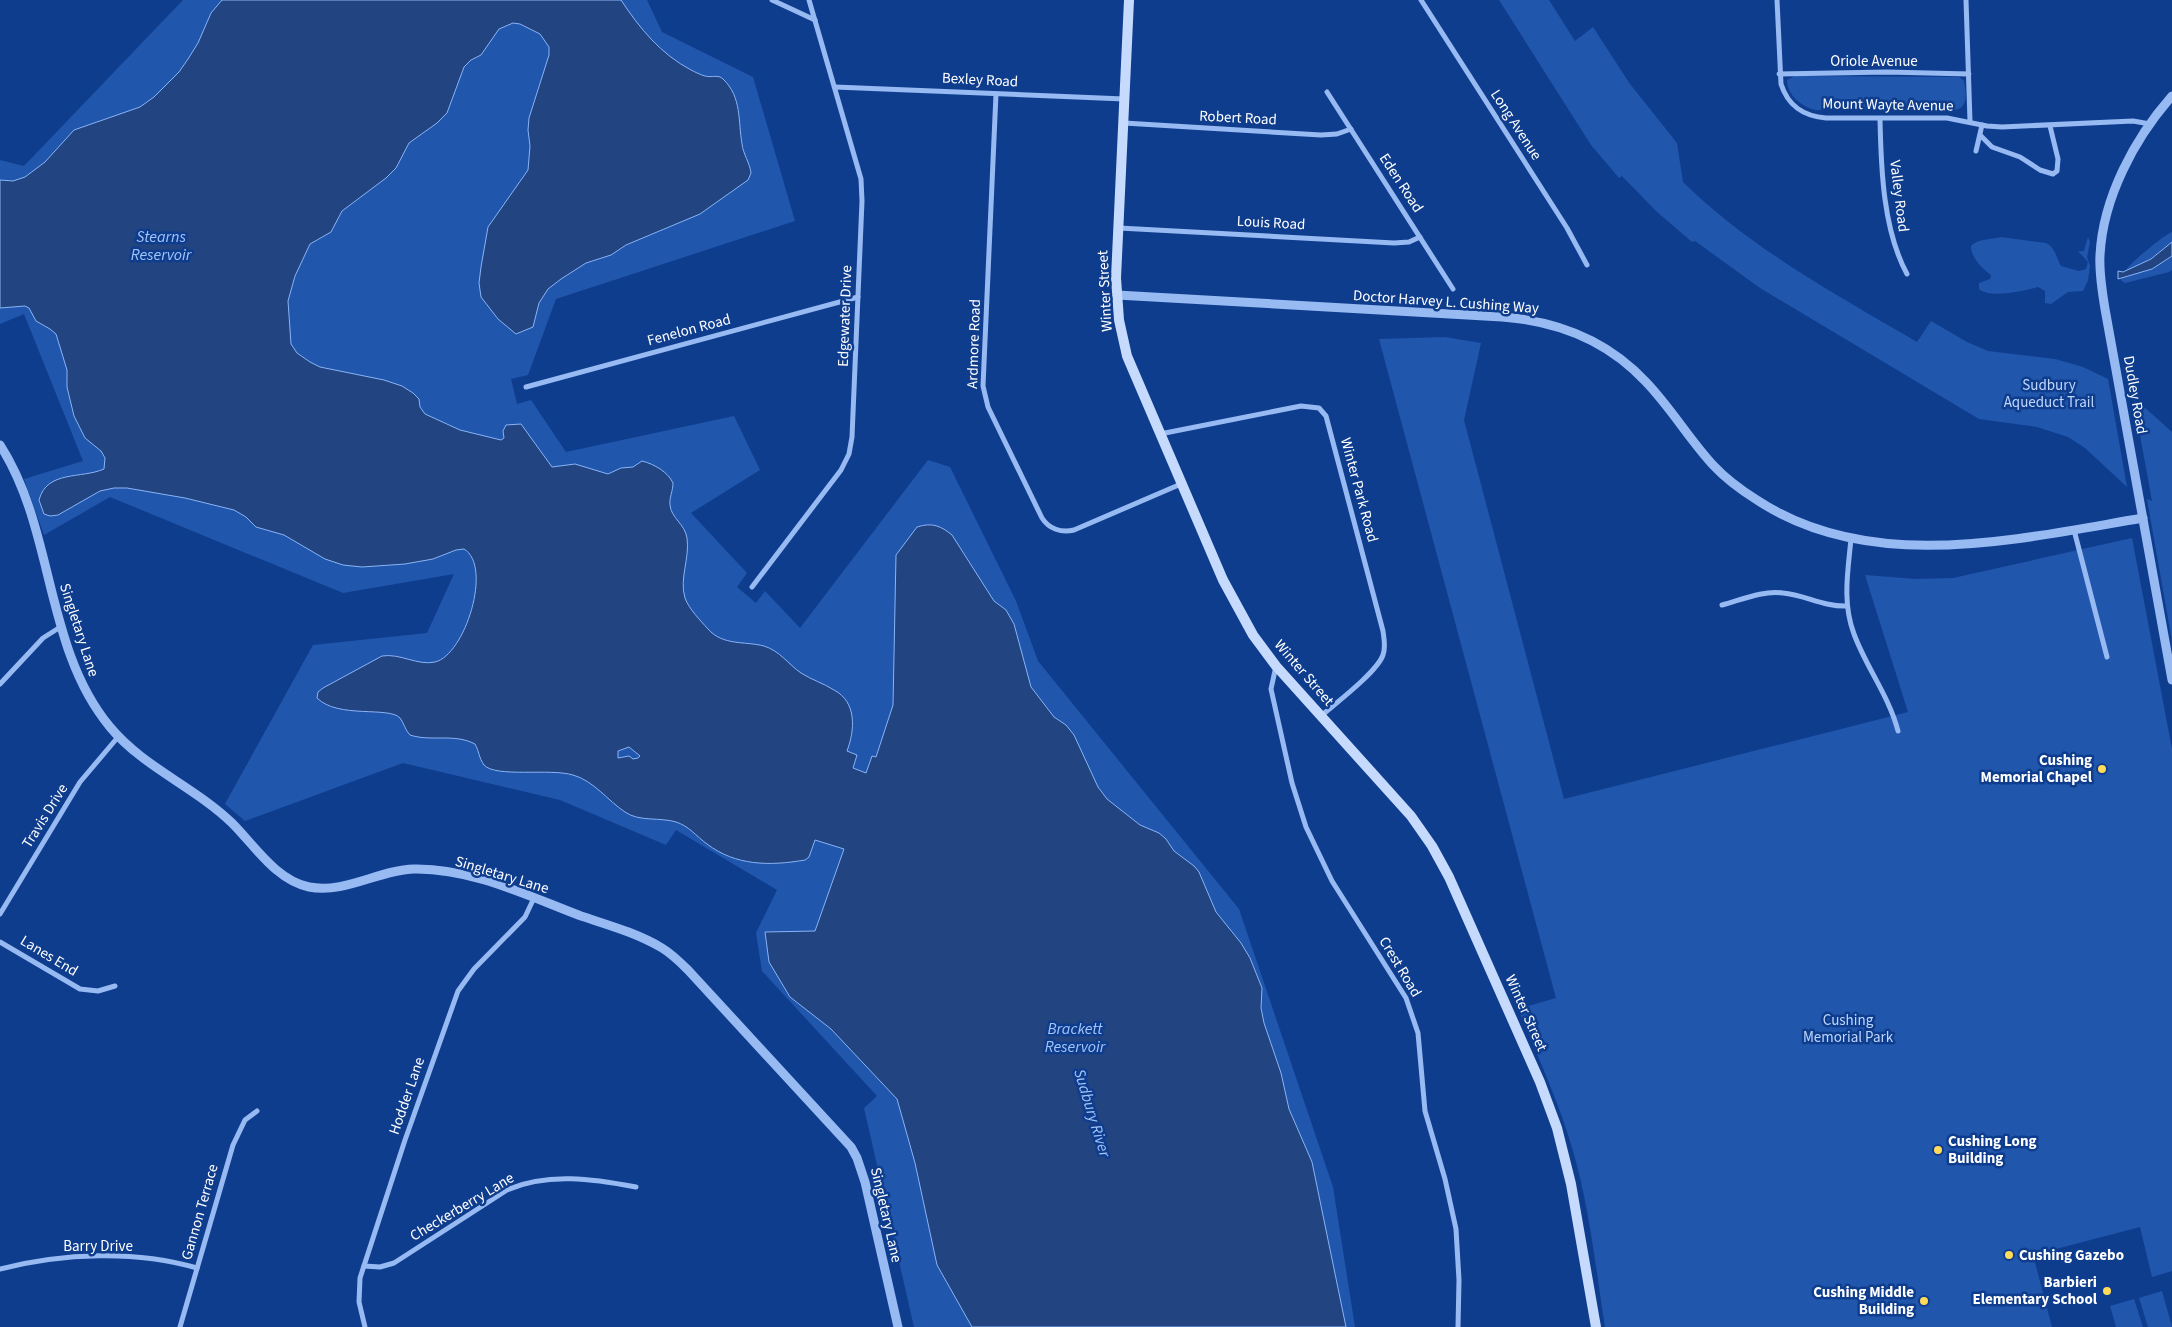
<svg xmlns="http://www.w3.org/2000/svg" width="2172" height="1327" font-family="'Source Sans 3',sans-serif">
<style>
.green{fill:#2156ad}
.water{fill:#224480;stroke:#89b4f7;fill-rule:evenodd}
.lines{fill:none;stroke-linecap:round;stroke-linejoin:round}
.minor{stroke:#97baf3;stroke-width:5}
.tertiary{stroke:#97baf3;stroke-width:9}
.secondary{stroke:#c6dafd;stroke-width:10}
.poi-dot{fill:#ffdb59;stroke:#0f3d8e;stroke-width:2}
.labels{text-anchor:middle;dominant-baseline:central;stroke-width:5;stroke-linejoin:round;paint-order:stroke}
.street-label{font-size:15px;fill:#fff;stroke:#0f3d8e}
.park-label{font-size:15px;fill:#bfd7fe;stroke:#0f3d8e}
.poi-label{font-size:15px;font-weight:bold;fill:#fff;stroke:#0f3d8e;text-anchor:end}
.water-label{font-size:16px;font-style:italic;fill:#a3c5fa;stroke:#0f3d8e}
</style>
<rect width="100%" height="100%" fill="#0f3d8e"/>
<g class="green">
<path d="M 183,0 L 647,0 L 662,32 L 753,77 L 795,221 L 556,299 L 528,375 L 511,379 L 517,404 L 531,400 L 566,452 L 734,416 L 760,470 L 691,513 L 747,573 L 737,587 L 756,603 L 765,591 L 800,628 L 928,460 L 950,467 L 1016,601 L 1038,661 L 1239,909 L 1333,1187 L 1355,1327 L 914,1327 L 864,1108 L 877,1096 L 762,971 L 756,933 L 777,890 L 676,830 L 666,845 L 560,800 L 403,763 L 245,821 L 225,804 L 313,645 L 427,633 L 454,574 L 343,593 L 110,497 L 44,535 L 24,479 L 83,461 L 24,314 L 0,324 L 0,160 L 24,166 Z"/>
<path d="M 1499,0 L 1549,0 L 1575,41 L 1593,27 L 1630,84 L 1677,143 L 1683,182 C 1751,249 1836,294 1917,342 L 1931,321 L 1967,342 L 1988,351 L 2055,359 L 2083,367 L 2108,379 L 2127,487 L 2085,448 L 2068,437 L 2037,427 L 1979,419 L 1760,288 L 1695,241 L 1692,242 L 1656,211 L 1622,176 L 1619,178 L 1591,145 Z"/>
<path d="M 1795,76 L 1959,77 L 1964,81 C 1966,93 1969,107 1955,110 L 1815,110 C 1801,106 1787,95 1787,80 Z"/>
<path d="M 2172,232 L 2172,242 L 2151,259 L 2125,271 C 2129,264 2165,234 2172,232 Z"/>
<path d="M 2001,237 L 2046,243 C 2056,248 2056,258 2061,266 L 2079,271 L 2086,269 L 2088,262 L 2078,251 L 2084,251 L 2088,237 L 2090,242 L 2087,257 L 2090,266 L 2088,280 L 2083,291 L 2068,292 L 2051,304 L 2045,303 L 2045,291 L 2038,287 C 2024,291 1991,299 1979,289 L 1979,283 L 1990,279 L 1991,275 C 1982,268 1971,258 1971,246 C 1979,238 1990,240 2001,237 Z"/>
<path d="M 2172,256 L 2172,270 L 2169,272 L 2125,283 L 2121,280 L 2121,278 L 2152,269 Z"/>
<path d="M 1445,337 L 1481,343 L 1464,420 L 1564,799 L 1908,712 L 1865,575 L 1916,579 L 1953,578 L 2132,538 L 2172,749 L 2172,1271 L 2152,1277 L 2140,1227 L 2033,1255 L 2052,1327 L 1605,1327 C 1596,1270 1589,1205 1573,1151 C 1559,1102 1537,1055 1518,1009 L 1556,998 L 1379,339 Z"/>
<path d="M 2133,397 L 2172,432 L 2172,641 L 2147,499 L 2152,501 Z"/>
<path d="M 2162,1291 L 2172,1327 L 2148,1327 L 2139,1298 Z"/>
<path d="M 2134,1299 L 2143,1327 L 2116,1327 L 2110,1306 Z"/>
</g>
<g class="water">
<path d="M 222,0 L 621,0 C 640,29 661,54 691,70 C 695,72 701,75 705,76 C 712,78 718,74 723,79 C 742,97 738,121 742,144 C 743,154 750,163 751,173 L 748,180 L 700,214 L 626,245 L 611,255 L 586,263 L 561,279 L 548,289 L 539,303 L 533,327 L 516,334 L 498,319 L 481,297 L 479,283 L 481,267 L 488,227 L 528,170 L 530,146 L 528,130 L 529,118 L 549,55 L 549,47 L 540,34 L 520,24 L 513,23 L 499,29 L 481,55 L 471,60 L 464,67 L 447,113 L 437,123 L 409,143 L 396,168 L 386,178 L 342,211 L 331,232 L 310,244 L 295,276 L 288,301 L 291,344 L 297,353 L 310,362 L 320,367 L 384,380 L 402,386 L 413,393 L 419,399 L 420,407 L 425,414 L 460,430 L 501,440 L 504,438 L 503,431 L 506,425 L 521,424 L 552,467 L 575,464 L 608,474 L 621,468 L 633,467 L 642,461 C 654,464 668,472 673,483 C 673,491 669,498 670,505 C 671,518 685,524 687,538 C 690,558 679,579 685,598 C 689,609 700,620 708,629 C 723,646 745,641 764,646 C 780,651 788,664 801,673 C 812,680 823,683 834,690 C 857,702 855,730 847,751 L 857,755 L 853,768 L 866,773 L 872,756 L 876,757 L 893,705 L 896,555 L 917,527 C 932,522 941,526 952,535 L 994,601 L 1006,610 L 1014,624 L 1031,687 L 1054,717 L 1066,725 L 1074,735 L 1098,787 L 1107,799 L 1140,825 L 1159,833 L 1166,839 L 1174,851 L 1194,866 L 1199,872 L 1216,912 L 1241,943 L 1250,958 L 1262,988 L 1261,1008 L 1264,1023 L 1281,1073 L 1289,1109 L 1312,1162 L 1346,1327 L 972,1327 L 937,1265 L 915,1163 L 897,1099 L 831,1029 L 790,997 L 769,962 L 765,932 L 815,931 L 844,849 L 815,840 L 809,857 L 805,860 C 770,866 736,866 707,844 C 696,836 689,826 676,822 C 660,817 639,822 625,812 C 607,800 594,781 573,775 C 550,768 496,778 484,765 C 479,758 479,751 475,744 C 454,733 431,742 410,735 C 405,730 404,723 400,718 C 389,706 338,719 317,698 L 318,692 L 323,688 L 382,656 C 400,653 418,666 435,662 C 465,655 493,566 464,549 L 456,550 L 433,559 L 405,564 L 362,567 L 343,565 L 325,559 L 284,535 L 256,527 L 246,517 L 234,510 L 185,498 L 127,488 L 114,488 L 100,491 L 58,515 L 50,516 L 44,514 L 39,500 C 47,470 81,479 104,469 L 105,458 L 101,451 L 85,438 L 74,416 L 67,387 L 67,370 L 56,334 L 50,329 L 36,321 L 29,308 L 25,306 L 0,308 L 0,180 L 13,181 L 25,177 L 45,162 L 74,130 L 140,107 L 154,97 L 179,72 L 188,59 L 198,43 L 211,13 ZM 629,747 L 640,756 L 638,758 L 633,759 L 629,756 L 618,758 L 618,751 Z"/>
<path d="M 2172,242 L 2172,256 L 2152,269 L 2118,279 L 2118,271 L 2123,272 L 2151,259 Z"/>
</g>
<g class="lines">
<g class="minor">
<path d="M 772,0 L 815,20"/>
<path d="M 1421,0 L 1567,228 L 1587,265"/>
<path d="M 1777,0 L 1781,84 C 1788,106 1803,116 1826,118 L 1947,118 L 1987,126 L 2002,127 L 2133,121 L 2150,124"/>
<path d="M 1966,0 L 1970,121"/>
<path d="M 1779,74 L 1887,72 L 1969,74"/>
<path d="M 835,87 L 1124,99"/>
<path d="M 1327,92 L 1453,289"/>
<path d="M 996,94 L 983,386 L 988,407 L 1042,518 C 1049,529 1061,533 1074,530 L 1181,484"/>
<path d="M 1880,119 C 1881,168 1883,230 1907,274"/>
<path d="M 1124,123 L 1321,135 L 1337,134 L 1351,129"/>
<path d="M 1980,135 L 1992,147 L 2020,157 L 2040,170 L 2053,174 L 2057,171 L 2058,159 L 2050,126"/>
<path d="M 1976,151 L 1982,125"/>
<path d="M 1119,228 L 1394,243 L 1409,242 L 1420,237"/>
<path d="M 526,387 L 858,297"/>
<path d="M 1160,434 L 1301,406 L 1319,408 L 1326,416 L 1383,631 C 1384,639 1386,647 1383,655 C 1377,672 1336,703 1321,716"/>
<path d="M 2074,530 L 2107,657"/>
<path d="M 1851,539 C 1848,570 1842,603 1854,634 C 1866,667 1889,696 1898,731"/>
<path d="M 752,587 L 841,470 L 849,454 L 852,437 L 862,201 L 861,179 L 809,0"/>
<path d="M 1722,605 C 1741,600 1763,590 1783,593 C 1805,595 1824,607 1847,606"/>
<path d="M 1276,666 L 1271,689 L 1292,783 L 1306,827 L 1332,881 L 1406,998 L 1418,1033 L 1425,1111 L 1445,1179 L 1456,1229 L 1459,1280 L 1458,1327"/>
<path d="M 0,684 L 43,638 L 62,626"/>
<path d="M 0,914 L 80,782 L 118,737"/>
<path d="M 0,942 L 80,989 L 98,991 L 115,986"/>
<path d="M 364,1266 L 380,1267 L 394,1263 L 507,1190 C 547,1172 594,1179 636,1187"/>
<path d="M 0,1269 C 63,1253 135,1250 197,1268"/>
<path d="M 180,1327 L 233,1145 L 245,1120 L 257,1111"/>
<path d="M 365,1327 L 359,1302 L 360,1278 L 405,1140 L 458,991 L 474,969 L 525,917 L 534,898"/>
</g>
<g class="tertiary">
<path d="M 2172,96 C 2134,139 2103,198 2100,255 C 2099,273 2102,291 2105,309 L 2172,680"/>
<path d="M 1117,295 L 1502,317 C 1558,321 1608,341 1646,382 C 1671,408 1689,439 1713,465 C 1725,478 1741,490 1757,500 C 1871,575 2018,539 2143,518"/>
<path d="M 0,445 C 55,530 44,648 110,727 C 143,767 195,787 232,823 C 255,846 276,880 309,887 C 345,894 379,870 414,869 C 472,868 528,896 581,916 C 608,925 637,933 662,948 C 672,954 680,962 688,970 L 851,1147 L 857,1158 L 865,1182 L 898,1327"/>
</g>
<path class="secondary" d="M 1129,0 L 1116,278 L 1119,320 L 1127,356 L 1223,580 L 1253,635 L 1276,666 L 1411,816 L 1432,846 L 1449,877 L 1540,1082 L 1557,1128 L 1571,1184 L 1596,1327"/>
</g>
<g class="poi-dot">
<circle cx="2102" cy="769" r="5"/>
<circle cx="1938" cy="1150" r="5"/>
<circle cx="2009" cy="1255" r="5"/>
<circle cx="2107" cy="1291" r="5"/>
<circle cx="1924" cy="1301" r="5"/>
</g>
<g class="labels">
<g class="street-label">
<text x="1874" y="61">Oriole Avenue</text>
<text transform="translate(980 80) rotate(3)">Bexley Road</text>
<text transform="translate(1888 105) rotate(1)">Mount Wayte Avenue</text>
<text transform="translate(1238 118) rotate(3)">Robert Road</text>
<text transform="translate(1516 125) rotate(57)">Long Avenue</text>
<text transform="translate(1401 183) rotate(57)">Eden Road</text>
<text transform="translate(1899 196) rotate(83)">Valley Road</text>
<text transform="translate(1271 223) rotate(3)">Louis Road</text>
<text transform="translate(1105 291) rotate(-93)">Winter Street</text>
<text transform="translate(1446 302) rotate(4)">Doctor Harvey L. Cushing Way</text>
<text transform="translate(845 316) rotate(-88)">Edgewater Drive</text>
<text transform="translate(689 330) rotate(-15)">Fenelon Road</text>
<text transform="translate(974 344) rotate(-88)">Ardmore Road</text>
<text transform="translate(2135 395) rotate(80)">Dudley Road</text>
<text transform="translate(1359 490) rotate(75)">Winter Park Road</text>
<text transform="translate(79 630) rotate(72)">Singletary Lane</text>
<text transform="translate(1304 673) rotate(49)">Winter Street</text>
<text transform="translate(45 816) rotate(-58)">Travis Drive</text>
<text transform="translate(502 875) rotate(17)">Singletary Lane</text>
<text transform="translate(49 956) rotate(31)">Lanes End</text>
<text transform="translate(1400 967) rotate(59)">Crest Road</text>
<text transform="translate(1526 1013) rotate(66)">Winter Street</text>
<text transform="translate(407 1096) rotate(-71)">Hodder Lane</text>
<text transform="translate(462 1207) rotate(-31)">Checkerberry Lane</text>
<text transform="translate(200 1212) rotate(-74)">Gannon Terrace</text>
<text transform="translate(886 1215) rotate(77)">Singletary Lane</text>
<text x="98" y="1246">Barry Drive</text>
</g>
<g class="park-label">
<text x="2049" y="385">Sudbury<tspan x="2049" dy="17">Aqueduct Trail</tspan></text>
<text x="1848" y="1020">Cushing<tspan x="1848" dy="17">Memorial Park</tspan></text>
</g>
<g class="poi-label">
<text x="2092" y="760">Cushing<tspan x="2092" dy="17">Memorial Chapel</tspan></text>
<text x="1948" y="1141" text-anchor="start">Cushing Long<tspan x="1948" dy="17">Building</tspan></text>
<text x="2019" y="1255" text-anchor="start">Cushing Gazebo</text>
<text x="2097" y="1282">Barbieri<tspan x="2097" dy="17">Elementary School</tspan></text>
<text x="1914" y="1292">Cushing Middle<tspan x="1914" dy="17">Building</tspan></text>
</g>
<g class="water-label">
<text x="161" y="237">Stearns<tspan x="161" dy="18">Reservoir</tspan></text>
<text x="1075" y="1029">Brackett<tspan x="1075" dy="18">Reservoir</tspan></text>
<text transform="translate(1092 1113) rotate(73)">Sudbury River</text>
</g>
</g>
</svg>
